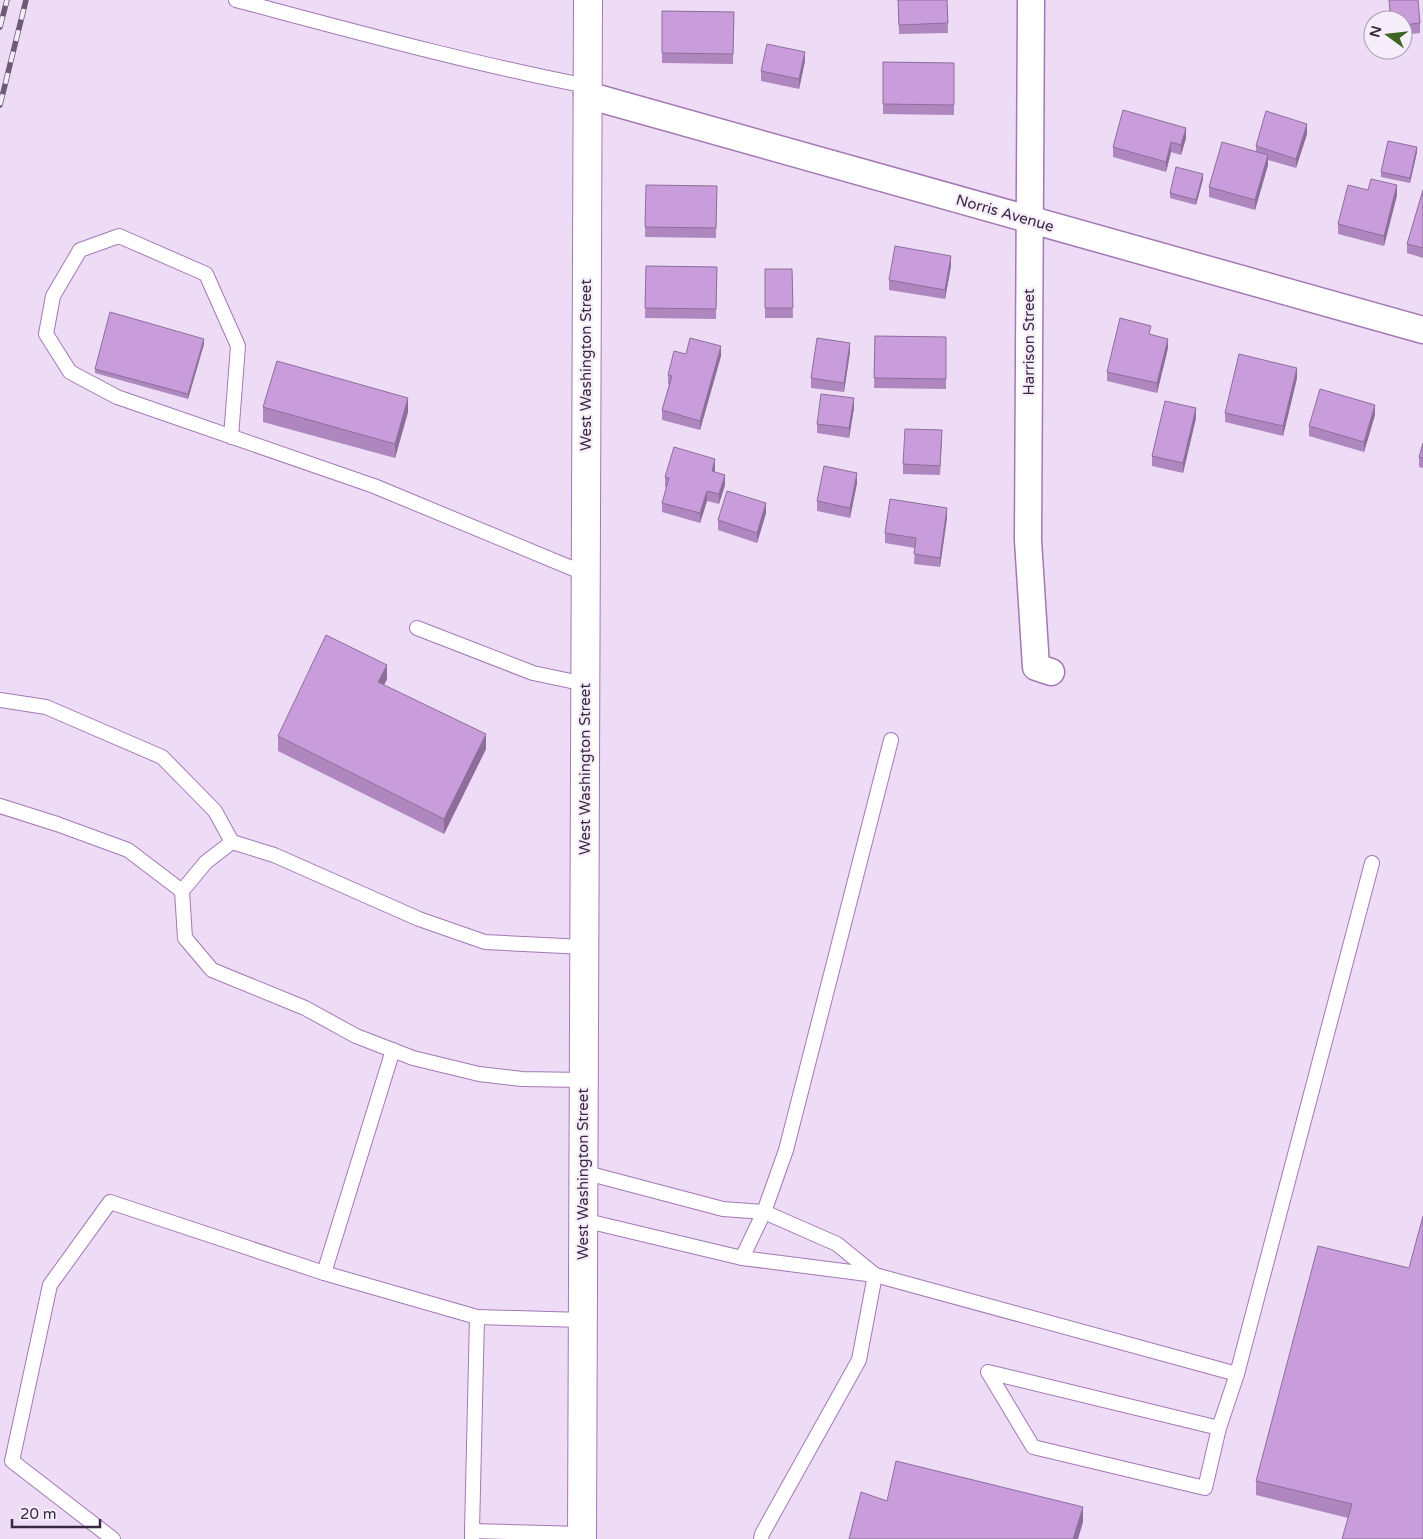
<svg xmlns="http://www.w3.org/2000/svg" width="1423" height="1539" font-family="'Varela Round',sans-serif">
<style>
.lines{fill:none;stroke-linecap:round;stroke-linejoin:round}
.service-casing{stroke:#a378b5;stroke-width:16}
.minor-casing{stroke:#a378b5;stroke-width:29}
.secondary-casing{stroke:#a378b5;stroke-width:30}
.service{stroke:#fff;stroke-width:14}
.minor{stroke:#fff;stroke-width:26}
.secondary{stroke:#fff;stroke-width:28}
.rail-casing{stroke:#6d5b75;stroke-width:5.5}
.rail{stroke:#f6edfa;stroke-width:4;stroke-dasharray:11;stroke-linecap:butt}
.wall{fill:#ad87bd}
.shaded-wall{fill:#8d6e9a}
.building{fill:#c99ddc;stroke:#8d6e9a}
.labels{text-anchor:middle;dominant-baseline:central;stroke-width:4.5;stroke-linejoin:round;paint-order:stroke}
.street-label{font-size:15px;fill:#392841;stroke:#f6edfa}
</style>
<rect width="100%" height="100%" fill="#eedcf6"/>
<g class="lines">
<defs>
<g id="service">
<path d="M 236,0 C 353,31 469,63 587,86"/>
<path d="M 231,437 L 238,346 L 206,274 L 119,236 L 80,250 L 53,296 L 46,334 L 70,372 L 117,397 L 374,486 L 586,574"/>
<path d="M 417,628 L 533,673 L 585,684"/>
<path d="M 0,700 L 46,707 L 162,757 L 215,811 L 232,842"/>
<path d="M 0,806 L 57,824 L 128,850 L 182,891"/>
<path d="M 583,1080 L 522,1079 L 479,1074 L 413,1058 L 356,1036 L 305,1008 L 212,970 L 185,938 L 182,891 L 206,862 L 232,842 L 274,855 L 419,919 L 485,942 L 584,947"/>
<path d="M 583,1172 L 723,1209 L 764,1212 L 837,1244 L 875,1275"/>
<path d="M 583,1220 L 742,1258 L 875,1275 L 1237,1374"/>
<path d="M 742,1258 L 764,1212 L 786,1150 L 891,740"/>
<path d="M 324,1273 L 393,1050"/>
<path d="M 1219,1428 L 988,1372 L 1033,1447 L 1205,1488 L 1219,1428 L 1237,1374 L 1372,863"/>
<path d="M 472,1531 L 477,1317 L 583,1320"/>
<path d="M 472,1538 L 472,1531 L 582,1534"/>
<path d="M 113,1539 L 12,1461 L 50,1285 L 110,1202 L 324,1273 L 477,1317"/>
<path d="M 761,1539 L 762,1534 L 859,1360 L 875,1275"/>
</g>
<g id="minor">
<path d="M 1031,0 L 1028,540 L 1036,667 L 1051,672"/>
<path d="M 587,95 L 1423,330"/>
</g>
<path id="secondary" d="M 582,1539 L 588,0"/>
</defs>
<use href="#service" class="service-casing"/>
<use href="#minor" class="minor-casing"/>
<use href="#secondary" class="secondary-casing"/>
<use href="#service" class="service"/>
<use href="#minor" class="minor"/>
<use href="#secondary" class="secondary"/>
<defs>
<g id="rail">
<path d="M 0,27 L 7,0"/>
<path d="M 0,105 L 26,0"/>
</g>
</defs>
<use href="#rail" class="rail-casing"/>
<use href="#rail" class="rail"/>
</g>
<g class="wall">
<path d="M 898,0 L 947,0 L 948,33 L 899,34 Z"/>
<path d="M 1389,0 L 1418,0 L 1420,23 L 1420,33 L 1403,35 L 1403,20 L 1390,20 Z"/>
<path d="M 662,11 L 734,12 L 733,64 L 662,63 Z"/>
<path d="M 805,61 L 799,89 L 761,81 L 761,71 Z"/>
<path d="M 883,62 L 954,63 L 954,115 L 883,114 Z"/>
<path d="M 1307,134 L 1296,168 L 1268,160 L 1268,165 L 1255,210 L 1209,197 L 1209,187 L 1256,152 L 1256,146 Z"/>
<path d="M 1186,138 L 1181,155 L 1171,152 L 1166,172 L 1113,157 L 1113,147 Z"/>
<path d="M 1417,152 L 1410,183 L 1381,177 L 1381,172 Z"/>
<path d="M 1203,179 L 1196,205 L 1170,198 L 1170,193 Z"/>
<path d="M 646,185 L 717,186 L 716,238 L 645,237 Z"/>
<path d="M 1368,190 L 1397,195 L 1384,246 L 1338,234 L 1338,224 Z"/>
<path d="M 1423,190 L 1423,258 L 1407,253 L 1407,244 Z"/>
<path d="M 646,266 L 717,267 L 716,319 L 645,318 Z"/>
<path d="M 951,266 L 945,299 L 889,290 L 889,280 Z"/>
<path d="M 765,269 L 792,269 L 793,318 L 765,318 Z"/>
<path d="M 875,336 L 946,337 L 946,389 L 874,388 Z"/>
<path d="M 204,344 L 188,399 L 95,373 L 95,369 Z"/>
<path d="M 1168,348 L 1157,393 L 1107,381 L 1107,372 Z"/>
<path d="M 850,352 L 844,392 L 811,388 L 811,378 Z"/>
<path d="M 686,354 L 721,356 L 700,430 L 662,420 L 662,410 L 669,385 L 668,384 L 668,375 Z"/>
<path d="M 1297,378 L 1283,436 L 1225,422 L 1225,413 Z"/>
<path d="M 263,407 L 408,412 L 395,458 L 263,422 Z"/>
<path d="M 854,408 L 849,438 L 817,433 L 817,424 Z"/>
<path d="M 1375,415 L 1364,452 L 1309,436 L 1309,426 Z"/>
<path d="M 1196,418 L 1183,473 L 1152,466 L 1152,456 Z"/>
<path d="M 942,440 L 940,475 L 903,474 L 903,464 Z"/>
<path d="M 1423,443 L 1423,468 L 1419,467 L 1419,457 Z"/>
<path d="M 715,469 L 714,472 L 725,485 L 719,504 L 707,501 L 700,523 L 662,512 L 662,503 L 667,487 L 665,487 L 665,477 Z"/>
<path d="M 857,483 L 850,518 L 817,511 L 817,501 Z"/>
<path d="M 766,513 L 757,543 L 718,530 L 718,520 Z"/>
<path d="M 947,518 L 940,567 L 914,564 L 915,548 L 885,543 L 885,533 Z"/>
<path d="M 387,679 L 384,685 L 486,749 L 444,834 L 278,751 L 278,736 Z"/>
<path d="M 1409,1268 L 1423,1539 L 1348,1518 L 1256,1495 L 1256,1481 Z"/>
</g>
<g class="shaded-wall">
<path d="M 805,52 L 805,61 L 799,89 L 799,79 Z"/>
<path d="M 1307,124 L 1307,134 L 1296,168 L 1296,159 Z"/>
<path d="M 1186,128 L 1186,138 L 1181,155 L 1181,145 Z"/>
<path d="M 1171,142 L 1171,152 L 1166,172 L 1166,162 Z"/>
<path d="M 1417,147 L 1417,152 L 1410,183 L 1410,178 Z"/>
<path d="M 1268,155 L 1268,165 L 1255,210 L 1255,200 Z"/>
<path d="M 1203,174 L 1203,179 L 1196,205 L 1196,200 Z"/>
<path d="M 1397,185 L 1397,195 L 1384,246 L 1384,236 Z"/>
<path d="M 951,256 L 951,266 L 945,299 L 945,290 Z"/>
<path d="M 204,339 L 204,344 L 188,399 L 188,394 Z"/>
<path d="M 1168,339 L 1168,348 L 1157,393 L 1157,383 Z"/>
<path d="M 850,343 L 850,352 L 844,392 L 844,383 Z"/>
<path d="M 721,346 L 721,356 L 700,430 L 700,421 Z"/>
<path d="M 1297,368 L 1297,378 L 1283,436 L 1283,426 Z"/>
<path d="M 408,398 L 408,412 L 395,458 L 395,444 Z"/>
<path d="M 854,398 L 854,408 L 849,438 L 849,428 Z"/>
<path d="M 1375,405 L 1375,415 L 1364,452 L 1364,442 Z"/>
<path d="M 1196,408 L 1196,418 L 1183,473 L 1183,463 Z"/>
<path d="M 715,459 L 715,469 L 712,481 L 712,471 Z"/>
<path d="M 857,473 L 857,483 L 850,518 L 850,508 Z"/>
<path d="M 725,475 L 725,485 L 719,504 L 719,494 Z"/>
<path d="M 707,491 L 707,501 L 700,523 L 700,513 Z"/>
<path d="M 766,503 L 766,513 L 757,543 L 757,533 Z"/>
<path d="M 947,508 L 947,518 L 940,567 L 940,558 Z"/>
<path d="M 387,665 L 387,679 L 378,696 L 378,682 Z"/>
<path d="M 486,734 L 486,749 L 444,834 L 444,819 Z"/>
<path d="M 1083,1507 L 1083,1522 L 1078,1539 L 1073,1539 Z"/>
</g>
<g class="building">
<path d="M 898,0 L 947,0 L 948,23 L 899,25 Z"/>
<path d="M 1389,0 L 1418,0 L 1420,23 L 1403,25 L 1403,20 L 1391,20 Z"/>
<path d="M 662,11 L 734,12 L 733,54 L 662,53 Z"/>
<path d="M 767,44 L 805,52 L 799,79 L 761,71 Z"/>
<path d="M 883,62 L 954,63 L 954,105 L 883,104 Z"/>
<path d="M 1123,110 L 1186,128 L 1181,145 L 1171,142 L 1166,162 L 1113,147 Z"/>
<path d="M 1266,111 L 1307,124 L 1296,159 L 1256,146 Z"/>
<path d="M 1388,141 L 1417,147 L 1410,178 L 1381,172 Z"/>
<path d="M 1222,142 L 1268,155 L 1255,200 L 1209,187 Z"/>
<path d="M 1176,167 L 1203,174 L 1196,200 L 1170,193 Z"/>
<path d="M 1371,179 L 1397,185 L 1384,236 L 1338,224 L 1348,185 L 1368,190 Z"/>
<path d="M 646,185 L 717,186 L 716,228 L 645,227 Z"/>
<path d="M 1423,190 L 1423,248 L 1407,244 Z"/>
<path d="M 895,246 L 951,256 L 945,290 L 889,280 Z"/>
<path d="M 646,266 L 717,267 L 716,309 L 645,308 Z"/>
<path d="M 765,269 L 792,269 L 793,308 L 765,308 Z"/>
<path d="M 110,312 L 204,339 L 188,394 L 95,369 Z"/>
<path d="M 1120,318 L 1151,326 L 1149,334 L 1168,339 L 1157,383 L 1107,372 Z"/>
<path d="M 875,336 L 946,337 L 946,379 L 874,378 Z"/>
<path d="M 690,338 L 721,346 L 700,421 L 662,410 L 672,376 L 668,375 L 674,351 L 686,354 Z"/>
<path d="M 817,338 L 850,343 L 844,383 L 811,378 Z"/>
<path d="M 1239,354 L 1297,368 L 1283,426 L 1225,413 Z"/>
<path d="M 277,361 L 408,398 L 395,444 L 263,407 Z"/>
<path d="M 1320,389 L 1375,405 L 1364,442 L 1309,426 Z"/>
<path d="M 821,394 L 854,398 L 849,428 L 817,424 Z"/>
<path d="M 1165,401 L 1196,408 L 1183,463 L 1152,456 Z"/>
<path d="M 905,429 L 942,430 L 940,466 L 903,464 Z"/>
<path d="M 1423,443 L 1423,458 L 1419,457 Z"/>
<path d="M 674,447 L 715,459 L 712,471 L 725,475 L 719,494 L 707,491 L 700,513 L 662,503 L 669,478 L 665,477 Z"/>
<path d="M 824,466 L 857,473 L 850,508 L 817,501 Z"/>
<path d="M 727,491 L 766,503 L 757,533 L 718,520 Z"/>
<path d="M 890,499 L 947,508 L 940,558 L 914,554 L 916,538 L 885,533 Z"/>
<path d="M 326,635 L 387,665 L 378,682 L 486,734 L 444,819 L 278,736 Z"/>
<path d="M 1423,1216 L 1423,1539 L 1342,1539 L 1352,1504 L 1256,1481 L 1318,1246 L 1409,1268 Z"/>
<path d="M 896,1461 L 1083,1507 L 1073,1539 L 849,1539 L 861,1492 L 887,1501 Z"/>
</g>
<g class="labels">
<g class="street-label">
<text transform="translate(1005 213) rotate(16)">Norris Avenue</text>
<text transform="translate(1029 342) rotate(-90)">Harrison Street</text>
<text transform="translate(586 365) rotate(-90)">West Washington Street</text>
<text transform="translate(585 769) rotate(-90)">West Washington Street</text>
<text transform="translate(583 1174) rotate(-90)">West Washington Street</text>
</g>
</g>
<g transform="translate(1388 35) rotate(285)"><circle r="24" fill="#f6edfa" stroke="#aa9eb0"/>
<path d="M0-4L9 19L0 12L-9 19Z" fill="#3b6521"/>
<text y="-8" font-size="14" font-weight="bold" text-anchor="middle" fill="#392841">N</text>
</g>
<path d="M12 1519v8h88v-8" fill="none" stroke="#392841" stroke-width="2.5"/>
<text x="20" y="1519" font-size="15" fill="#392841" stroke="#f6edfa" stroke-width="4" paint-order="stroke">20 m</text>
</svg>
